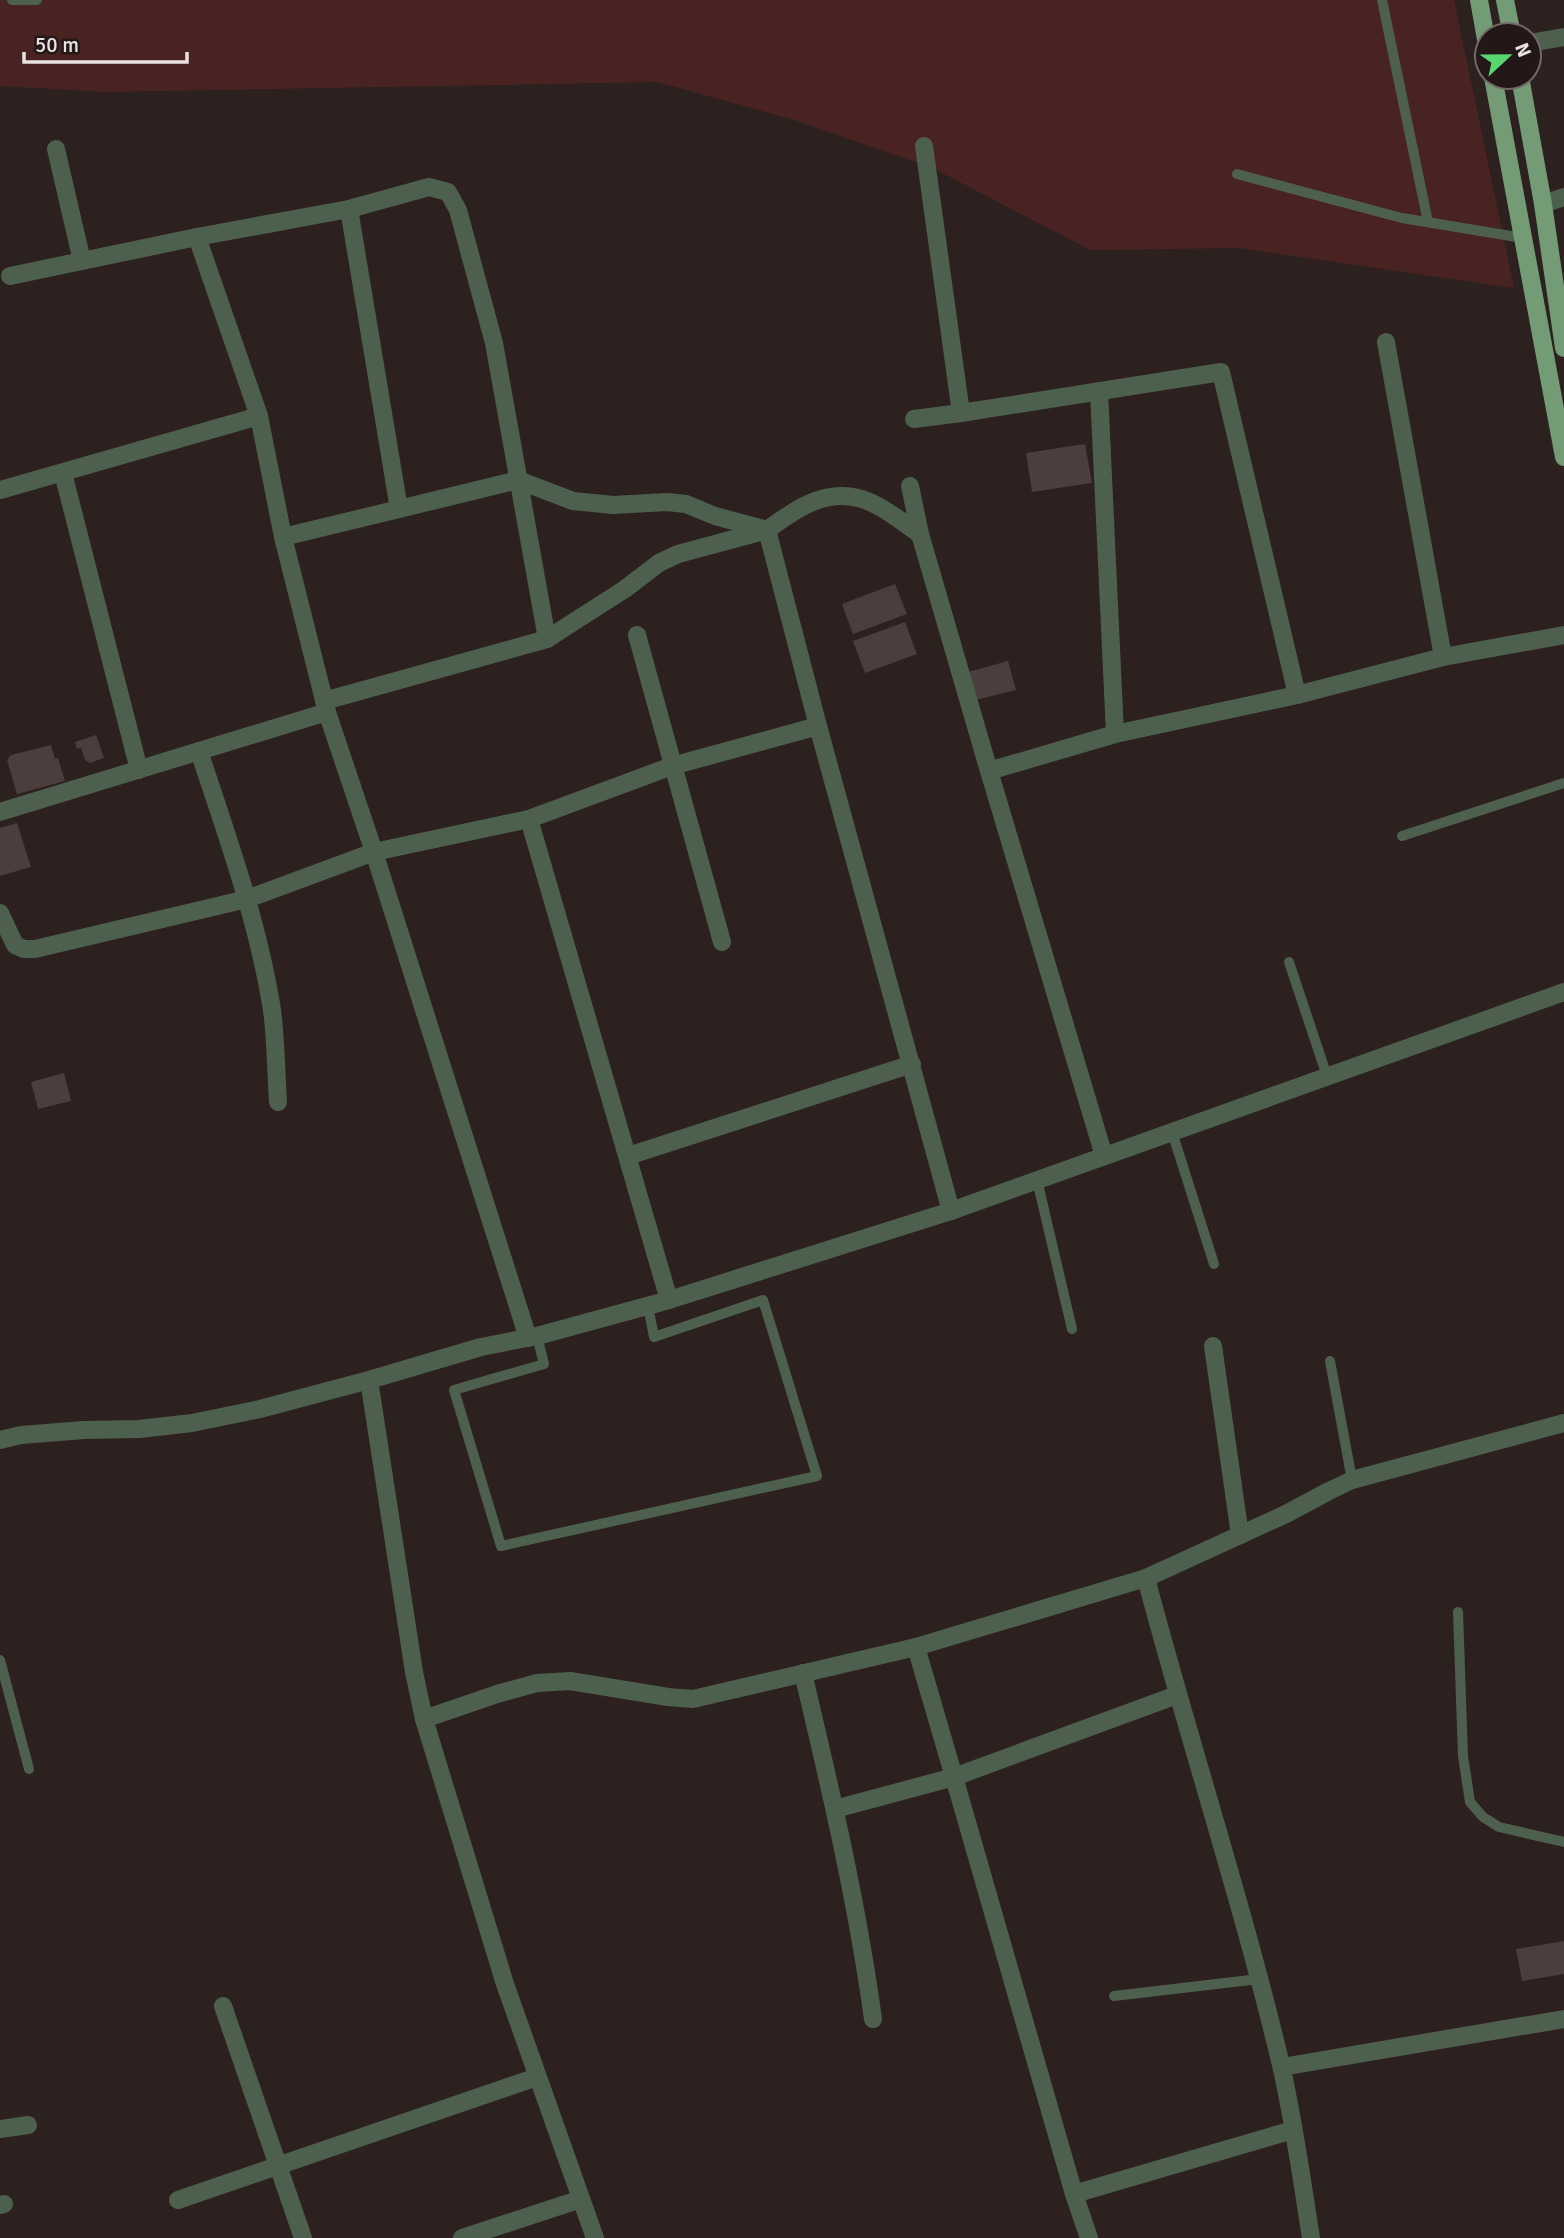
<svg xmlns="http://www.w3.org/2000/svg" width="1564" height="2238" font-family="Signika,sans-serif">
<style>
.green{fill:#492321}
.building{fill:#4b3e3d}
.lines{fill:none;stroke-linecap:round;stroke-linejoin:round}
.service{stroke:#4d604e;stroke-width:10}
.minor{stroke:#4d604e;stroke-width:18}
.tertiary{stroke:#4d604e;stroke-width:18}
.primary{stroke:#739b76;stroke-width:18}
</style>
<rect width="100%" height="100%" fill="#2d2120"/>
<path class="green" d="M 0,0 L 1454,0 L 1514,288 L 1238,248 L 1090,250 L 933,168 L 791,119 L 658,82 L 107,92 L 0,86 Z"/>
<g class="building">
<path d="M 1085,444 L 1092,483 L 1032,492 L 1026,453 Z"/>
<path d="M 895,584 L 907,614 L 853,634 L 842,604 Z"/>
<path d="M 905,622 L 917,654 L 865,673 L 853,641 Z"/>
<path d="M 1008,661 L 1016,690 L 972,701 L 964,673 Z"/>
<path d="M 96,735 L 104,758 L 90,763 L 85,760 L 81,748 L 77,749 L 75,742 Z"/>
<path d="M 51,745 L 55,759 L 58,758 L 65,781 L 17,794 L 7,760 L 11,755 Z"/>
<path d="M 17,823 L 31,867 L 0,876 L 0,828 Z"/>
<path d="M 64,1073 L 71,1101 L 38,1109 L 31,1082 Z"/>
<path d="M 1564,1941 L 1564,1974 L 1522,1981 L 1516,1949 Z"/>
</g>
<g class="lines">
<g class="service">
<path d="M 12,0 L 37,0"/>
<path d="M 1382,0 L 1428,222"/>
<path d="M 1237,174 L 1402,218 L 1523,238"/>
<path d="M 1402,836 L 1564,783"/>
<path d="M 1289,962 L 1327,1076"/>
<path d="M 1172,1132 L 1214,1264"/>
<path d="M 1037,1180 L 1072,1329"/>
<path d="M 537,1336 L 544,1364 L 454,1390 L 501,1546 L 817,1476 L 763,1300 L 654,1337 L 648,1306"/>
<path d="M 1330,1361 L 1352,1480"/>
<path d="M 1458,1612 L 1463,1756 L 1470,1802 L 1483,1817 L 1499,1827 L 1564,1842"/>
<path d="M 0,1660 L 29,1769"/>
<path d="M 1114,1996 L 1259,1979"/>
</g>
<g class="minor">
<path d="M 1529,43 L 1564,37"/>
<path d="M 924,146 L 961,413 L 1221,372 L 1297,695"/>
<path d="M 56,149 L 82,261"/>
<path d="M 1543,204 L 1564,197"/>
<path d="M 349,209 L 429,187 L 448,192 L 458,210 L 494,343 L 547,639"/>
<path d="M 10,276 L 197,237"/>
<path d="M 1386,342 L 1443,657"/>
<path d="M 1099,391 L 1115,734"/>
<path d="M 259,416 L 197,237 L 349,209 L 399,509 L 518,480 L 573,501 L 613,505 L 667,502 L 686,504 L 715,516 L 767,530 L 678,554 L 659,563 L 625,589 L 547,639 L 324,701"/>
<path d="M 914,419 L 961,413"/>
<path d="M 63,473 L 139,770"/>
<path d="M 910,486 L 920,534 L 989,771 L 1115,734 L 1297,695 L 1443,657 L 1564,635"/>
<path d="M 0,490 L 259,416 L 283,537 L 327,712"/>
<path d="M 920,534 C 903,523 878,502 858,498 C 823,489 793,511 767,530 L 818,726 L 951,1211"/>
<path d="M 283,537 L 399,509"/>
<path d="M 637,635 L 722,942"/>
<path d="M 199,751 C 227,836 258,921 272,1010 C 276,1040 276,1072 278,1102"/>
<path d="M 989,771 L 1104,1156"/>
<path d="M 0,812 L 327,712 L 374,852 L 528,1338"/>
<path d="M 529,819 L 669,1300"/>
<path d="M 0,913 L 15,945 L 24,949 L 35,949 L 247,899 L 374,852 L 529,819 L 672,766 L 818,726"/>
<path d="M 628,1156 L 912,1064"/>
<path d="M 1213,1346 L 1240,1535"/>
<path d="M 369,1380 L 414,1672 L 424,1719 L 505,1984 L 595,2238"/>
<path d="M 1146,1578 C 1189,1741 1242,1901 1281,2065 C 1294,2122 1302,2181 1311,2238"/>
<path d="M 803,1673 C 830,1787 857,1902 873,2019"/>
<path d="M 1177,1695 L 954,1777 L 1074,2194 L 1293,2130"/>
<path d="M 424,1719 L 497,1694 L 537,1683 L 570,1681 L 668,1697 L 693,1699 L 916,1647 L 1146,1578 L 1286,1514 L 1327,1492 L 1352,1480 L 1564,1423"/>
<path d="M 835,1809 L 954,1777 L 916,1647"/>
<path d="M 223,2006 L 303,2238"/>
<path d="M 1282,2067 L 1564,2019"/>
<path d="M 0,2129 L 28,2125"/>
<path d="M 1074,2194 L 1089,2238"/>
<path d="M 178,2200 L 537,2077"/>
<path d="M 0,2205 L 4,2204"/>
<path d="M 462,2238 L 581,2199"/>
</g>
<path class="tertiary" d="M 0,1440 L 21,1435 L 84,1430 L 139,1429 L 192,1423 L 260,1409 L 369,1380 L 481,1347 L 537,1336 L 669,1300 L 951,1211 L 1564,992"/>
<g class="primary">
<path d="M 1479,0 L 1487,45"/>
<path d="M 1505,0 L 1512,35"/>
<path d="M 1493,77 L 1564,457"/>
<path d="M 1520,77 L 1543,204 L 1564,348"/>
</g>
</g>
<g transform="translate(1508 56) rotate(68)"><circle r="33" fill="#231817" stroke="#736968" stroke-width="2"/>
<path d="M0-5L12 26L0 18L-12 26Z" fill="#59d56f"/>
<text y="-10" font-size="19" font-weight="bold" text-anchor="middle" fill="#eae2e1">N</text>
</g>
<path d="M24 52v10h163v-10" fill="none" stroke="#eae2e1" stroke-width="3.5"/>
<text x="35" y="52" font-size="21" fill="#eae2e1" stroke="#231817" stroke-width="5" paint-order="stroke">50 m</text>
</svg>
